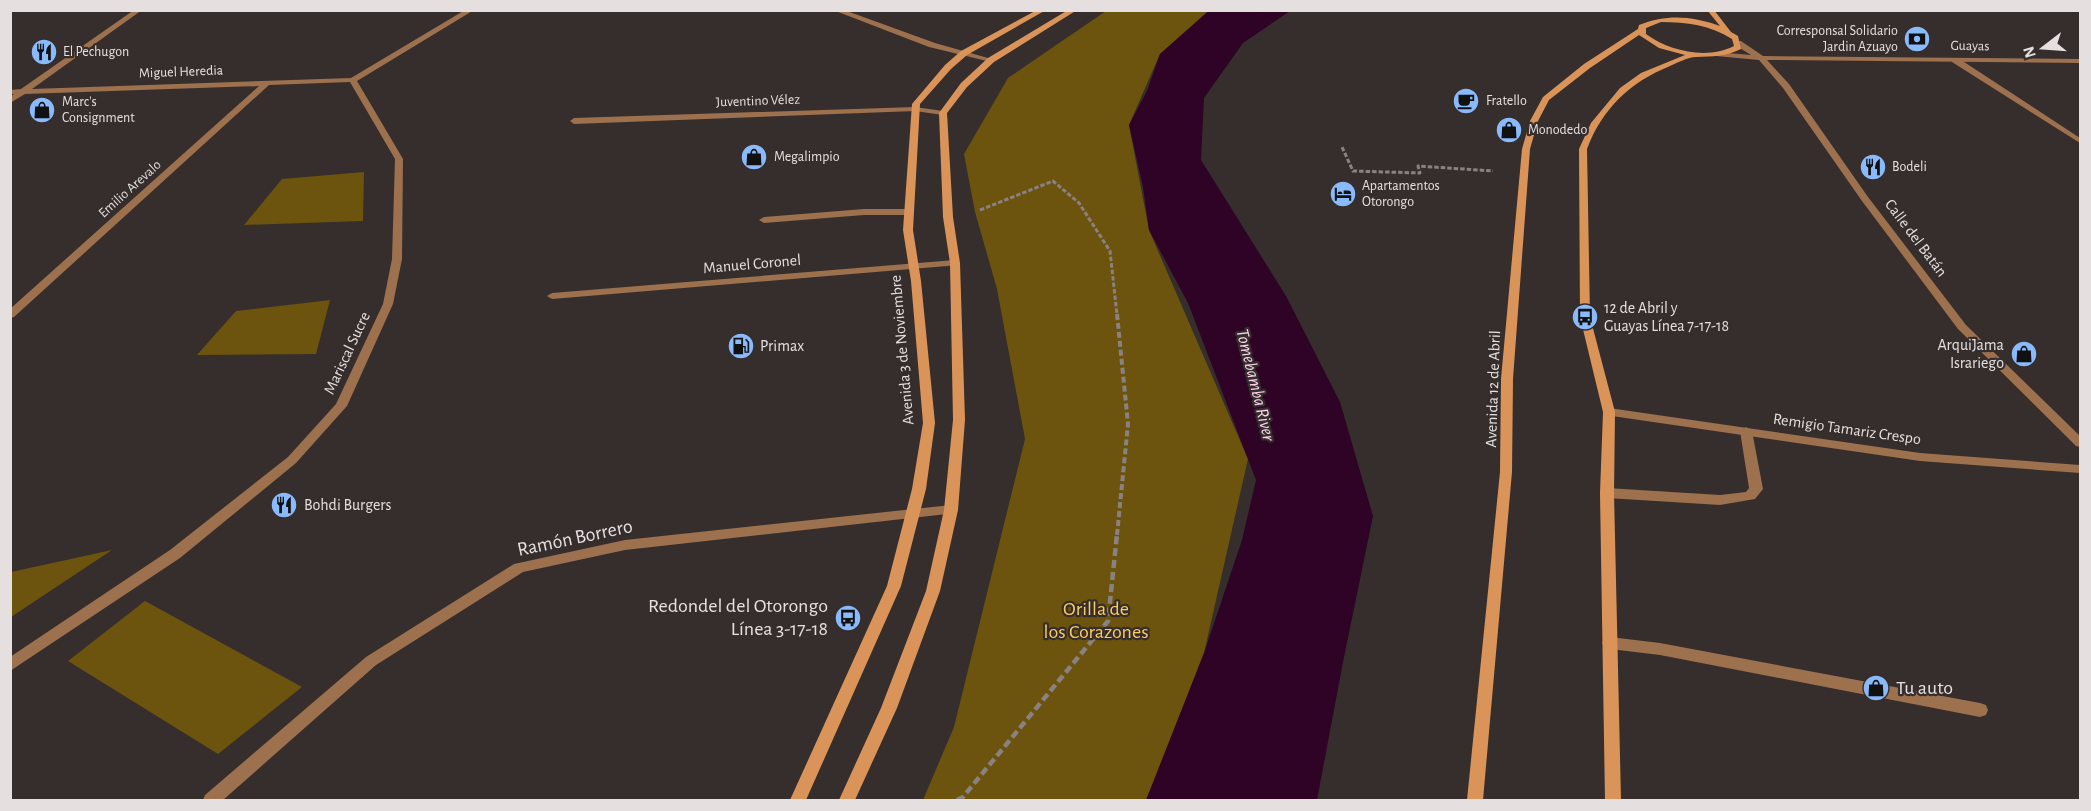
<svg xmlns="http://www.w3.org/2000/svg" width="2091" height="811" font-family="'Alegreya Sans',sans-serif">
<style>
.green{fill:#6c530e}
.water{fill:#2e0325}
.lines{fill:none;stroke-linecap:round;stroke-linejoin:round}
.path-far2{stroke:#898281;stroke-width:3;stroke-dasharray:4.5 2;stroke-linecap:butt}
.path-far1{stroke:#898281;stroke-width:4;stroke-dasharray:6 3;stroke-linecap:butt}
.path{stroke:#898281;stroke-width:4.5;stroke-dasharray:8 4;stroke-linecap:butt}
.lane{fill:#9d704e;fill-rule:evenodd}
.street{fill:#9d704e;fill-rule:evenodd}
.secondary{fill:#da945a;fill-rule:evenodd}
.labels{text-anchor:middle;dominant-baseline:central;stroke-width:4.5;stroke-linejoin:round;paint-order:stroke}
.far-poi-label{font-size:14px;fill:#e5e0df;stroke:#362e2c;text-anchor:start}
.far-street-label{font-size:14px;fill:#e5e0df;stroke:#362e2c}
.street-label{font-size:16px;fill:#e5e0df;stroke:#362e2c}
.poi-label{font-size:16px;fill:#e5e0df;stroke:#362e2c;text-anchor:start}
.water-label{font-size:18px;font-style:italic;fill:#fad4ef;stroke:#362e2c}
.near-street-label{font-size:20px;fill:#e5e0df;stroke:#362e2c}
.near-poi-label{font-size:20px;fill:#e5e0df;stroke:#362e2c;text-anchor:end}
.near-park-label{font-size:20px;fill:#fbcc60;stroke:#362e2c}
</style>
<rect width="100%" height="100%" fill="#362e2c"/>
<g class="green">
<path d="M 1106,11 L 1208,11 L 1160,54 L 1129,125 L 1149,230 L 1248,459 L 1204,653 L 1147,800 L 923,800 L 954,727 L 1025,439 L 997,289 L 975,212 L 964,154 L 1008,78 Z"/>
<path d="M 364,172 L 363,221 L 244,225 L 282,179 Z"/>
<path d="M 330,300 L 316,354 L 197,355 L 236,311 Z"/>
<path d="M 112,550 L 11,617 L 11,572 Z"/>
<path d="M 145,601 L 302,687 L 218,754 L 68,661 Z"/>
</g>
<path class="water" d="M 1210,10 L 1290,11 L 1243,43 L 1204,98 L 1201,160 L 1286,296 L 1340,402 L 1373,516 L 1343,662 L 1317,800 L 1146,800 L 1204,653 L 1242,540 L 1256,480 L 1188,303 L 1149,230 L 1143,187 L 1129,125 L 1147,91 L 1160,54 Z"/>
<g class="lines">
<g class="path-far2">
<path d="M 1342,147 L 1353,171 L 1420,173 L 1418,166 L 1493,171"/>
<path d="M 980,210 L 1053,181 L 1079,203 L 1110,251 L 1117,315"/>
</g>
<path class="path-far1" d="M 1117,314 L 1128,424 L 1117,535"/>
<path class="path" d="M 957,800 L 963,797 L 1108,621 L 1117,534"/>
<g class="lane">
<path d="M 1952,58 L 1958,58 L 2080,138 L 2080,143 L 1952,62 Z"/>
<path d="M 864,209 L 908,209 L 913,212 L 908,215 L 864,215 L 764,223 L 759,220 L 764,217 Z"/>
<path d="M 1746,427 L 1752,431 L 1763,489 L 1755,499 L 1720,505 L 1607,498 L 1602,496 L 1600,493 L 1602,490 L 1607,488 L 1720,495 L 1746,492 L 1749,488 L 1740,431 Z"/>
<path d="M 1610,637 L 1660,643 L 1980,703 L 1986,705 L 1988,710 L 1986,715 L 1980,717 L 1660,655 L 1610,649 L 1605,647 L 1602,643 L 1605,639 Z"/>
</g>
<g class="street">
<path d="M 134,10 L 142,10 L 32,89 L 351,78 L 465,10 L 474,10 L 357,81 L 403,159 L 402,259 L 393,304 L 347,406 L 296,463 L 180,558 L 10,671 L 10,657 L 170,550 L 288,457 L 336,404 L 383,304 L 392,259 L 395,159 L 350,82 L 269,85 L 14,317 L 10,318 L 10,309 L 259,86 L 25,94 L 10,103 L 10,97 L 14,94 L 10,94 L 10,90 L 21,89 Z"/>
<path d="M 833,10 L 844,10 L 935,43 L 995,60 L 991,62 L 929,47 Z"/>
<path d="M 1735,41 L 1741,41 L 1763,56 L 2080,59 L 2080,63 L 1767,60 L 1789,84 L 1868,197 L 1966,325 L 2080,436 L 2080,447 L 2076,446 L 1958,329 L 1862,201 L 1783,88 L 1759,60 L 1716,56 L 1712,54 L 1716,52 L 1751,55 L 1735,45 Z"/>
<path d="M 915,107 L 943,111 L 947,113 L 943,115 L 915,111 L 574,124 L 570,121 L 574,118 Z"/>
<path d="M 955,260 L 960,263 L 959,265 L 552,299 L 547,296 L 552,293 Z"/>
<path d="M 1609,408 L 1920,453 L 2080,465 L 2080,473 L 1920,461 L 1605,415 L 1603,412 Z"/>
<path d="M 951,505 L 956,507 L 958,510 L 956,513 L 625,550 L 523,572 L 376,665 L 223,800 L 203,800 L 205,795 L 366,657 L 514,564 L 625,540 Z"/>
</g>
<g class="secondary">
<path d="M 1037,10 L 1046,10 L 967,55 L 951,69 L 920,104 L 913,230 L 921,281 L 935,423 L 926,489 L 901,586 L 806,800 L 790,800 L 887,586 L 912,489 L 923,423 L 911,281 L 903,230 L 912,104 L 945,65 L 961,51 Z"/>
<path d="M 1068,10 L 1077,10 L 994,62 L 967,87 L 947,113 L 953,217 L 960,263 L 965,420 L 958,510 L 940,591 L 897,708 L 855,800 L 839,800 L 881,708 L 926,591 L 944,510 L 953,420 L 950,263 L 943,217 L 939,113 L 961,83 L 988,58 Z"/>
<path d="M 1707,10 L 1714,10 L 1731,32 L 1738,36 L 1741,49 C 1725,57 1713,56 1696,57 C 1688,57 1677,63 1670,66 C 1630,82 1602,109 1587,149 L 1590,317 L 1615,412 L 1614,493 L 1621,800 L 1605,800 L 1600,493 L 1603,412 L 1580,317 L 1579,149 L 1591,123 L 1620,88 L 1641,73 L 1685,55 L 1659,48 L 1639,35 L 1590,68 L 1549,100 L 1538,121 L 1530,149 L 1513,379 L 1512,472 L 1483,800 L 1467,800 L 1500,472 L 1501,379 L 1522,149 L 1530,121 L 1543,97 L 1584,64 L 1638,29 L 1639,25 C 1668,14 1691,16 1720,26 ZM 1661,22 C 1687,22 1710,25 1732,39 L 1734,46 C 1707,60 1669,51 1646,34 L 1646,28 Z"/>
</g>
</g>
<defs>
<symbol id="bank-disc" viewBox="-11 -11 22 22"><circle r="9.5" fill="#89bafc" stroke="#362e2c"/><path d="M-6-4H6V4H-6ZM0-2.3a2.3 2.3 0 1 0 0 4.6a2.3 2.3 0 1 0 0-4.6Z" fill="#111"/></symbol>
<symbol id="restaurant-disc" viewBox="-11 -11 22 22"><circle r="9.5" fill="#89bafc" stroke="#362e2c"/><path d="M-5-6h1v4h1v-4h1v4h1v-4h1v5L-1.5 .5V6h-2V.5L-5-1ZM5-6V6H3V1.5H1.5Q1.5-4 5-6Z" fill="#111"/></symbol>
<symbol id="cafe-disc" viewBox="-11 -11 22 22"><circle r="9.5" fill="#89bafc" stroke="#362e2c"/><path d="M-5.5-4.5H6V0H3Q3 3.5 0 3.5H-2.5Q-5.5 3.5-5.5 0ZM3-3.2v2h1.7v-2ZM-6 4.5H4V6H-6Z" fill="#111"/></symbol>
<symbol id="shop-disc" viewBox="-11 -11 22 22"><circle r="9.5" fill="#89bafc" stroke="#362e2c"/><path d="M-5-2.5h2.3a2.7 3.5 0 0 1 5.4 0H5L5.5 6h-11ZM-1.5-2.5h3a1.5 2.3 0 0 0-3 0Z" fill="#111"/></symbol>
<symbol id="hotel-disc" viewBox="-11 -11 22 22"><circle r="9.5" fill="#89bafc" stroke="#362e2c"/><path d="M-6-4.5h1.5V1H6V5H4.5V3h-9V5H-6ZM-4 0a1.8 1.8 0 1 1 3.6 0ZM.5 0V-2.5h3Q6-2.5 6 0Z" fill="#111"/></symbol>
<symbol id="bus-disc" viewBox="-11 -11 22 22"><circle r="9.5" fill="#89bafc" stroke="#362e2c"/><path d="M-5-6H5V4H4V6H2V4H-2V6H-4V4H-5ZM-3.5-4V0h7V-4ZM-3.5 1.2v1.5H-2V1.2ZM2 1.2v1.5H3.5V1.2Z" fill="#111"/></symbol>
<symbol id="fuel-disc" viewBox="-11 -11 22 22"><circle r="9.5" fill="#89bafc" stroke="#362e2c"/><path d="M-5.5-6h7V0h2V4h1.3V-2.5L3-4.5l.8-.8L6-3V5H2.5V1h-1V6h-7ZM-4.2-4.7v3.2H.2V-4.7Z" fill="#111"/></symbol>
</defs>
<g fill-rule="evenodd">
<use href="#bank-disc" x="1902" y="24" width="30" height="30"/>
<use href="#restaurant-disc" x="29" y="37" width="30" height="30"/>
<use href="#cafe-disc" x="1451" y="86" width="30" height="30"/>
<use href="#shop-disc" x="27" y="95" width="30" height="30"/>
<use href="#shop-disc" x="1494" y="115" width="30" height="30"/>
<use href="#shop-disc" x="739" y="142" width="30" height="30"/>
<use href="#restaurant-disc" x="1858" y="152" width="30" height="30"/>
<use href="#hotel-disc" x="1328" y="179" width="30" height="30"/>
<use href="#bus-disc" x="1570" y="302" width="30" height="30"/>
<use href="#fuel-disc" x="726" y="331" width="30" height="30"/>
<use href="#shop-disc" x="2009" y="339" width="30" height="30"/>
<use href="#restaurant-disc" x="269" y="490" width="30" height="30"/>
<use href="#bus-disc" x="833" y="603" width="30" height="30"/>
<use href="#shop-disc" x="1861" y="673" width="30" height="30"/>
</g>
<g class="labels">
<g class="far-poi-label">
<text x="1898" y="31" text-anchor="end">Corresponsal Solidario<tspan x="1898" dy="16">Jardin Azuayo</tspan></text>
<text x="63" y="52">El Pechugon</text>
<text x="1486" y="101">Fratello</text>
<text x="62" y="102">Marc's<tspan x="62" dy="16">Consignment</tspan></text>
<text x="1528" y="130">Monodedo</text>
<text x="774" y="157">Megalimpio</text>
<text x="1892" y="167">Bodeli</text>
<text x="1362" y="186">Apartamentos<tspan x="1362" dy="16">Otorongo</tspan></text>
</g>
<g class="far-street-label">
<text transform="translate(1970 46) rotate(1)">Guayas</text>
<text transform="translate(181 72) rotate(-2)">Miguel Heredia</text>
<text transform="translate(758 101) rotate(-2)">Juventino Vélez</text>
<text transform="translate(130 189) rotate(-42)">Emilio Arevalo</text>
</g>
<g class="street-label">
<text transform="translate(1916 238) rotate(53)">Calle del Batán</text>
<text transform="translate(752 264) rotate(-5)">Manuel Coronel</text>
<text transform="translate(902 350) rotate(-95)">Avenida 3 de Noviembre</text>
<text transform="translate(347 353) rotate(-65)">Mariscal Sucre</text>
<text transform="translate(1493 389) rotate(-88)">Avenida 12 de Abril</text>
<text transform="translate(1847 429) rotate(8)">Remigio Tamariz Crespo</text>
</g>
<g class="poi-label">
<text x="1604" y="308">12 de Abril y<tspan x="1604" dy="18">Guayas Línea 7-17-18</tspan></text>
<text x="2004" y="345" text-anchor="end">ArquiJama<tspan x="2004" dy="18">Israriego</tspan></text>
<text x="760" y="346">Primax</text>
<text x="304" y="505">Bohdi Burgers</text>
</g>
<g class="water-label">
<text transform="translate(1255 385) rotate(76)">Tomebamba River</text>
</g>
<g class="near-street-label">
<text transform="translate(575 538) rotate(-12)">Ramón Borrero</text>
</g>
<g class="near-poi-label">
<text x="828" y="606">Redondel del Otorongo<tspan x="828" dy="23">Línea 3-17-18</tspan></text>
<text x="1896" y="688" text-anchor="start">Tu auto</text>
</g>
<g class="near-park-label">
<text x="1096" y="609">Orilla de<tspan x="1096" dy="23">los Corazones</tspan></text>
</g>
</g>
<rect width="2091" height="811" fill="none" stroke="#e5e0df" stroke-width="24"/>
<g transform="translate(2043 48) rotate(253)" stroke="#362e2c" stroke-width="4.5" paint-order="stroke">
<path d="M0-4.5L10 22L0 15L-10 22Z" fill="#e5e0df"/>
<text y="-9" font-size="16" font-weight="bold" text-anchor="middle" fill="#e5e0df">N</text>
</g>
</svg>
